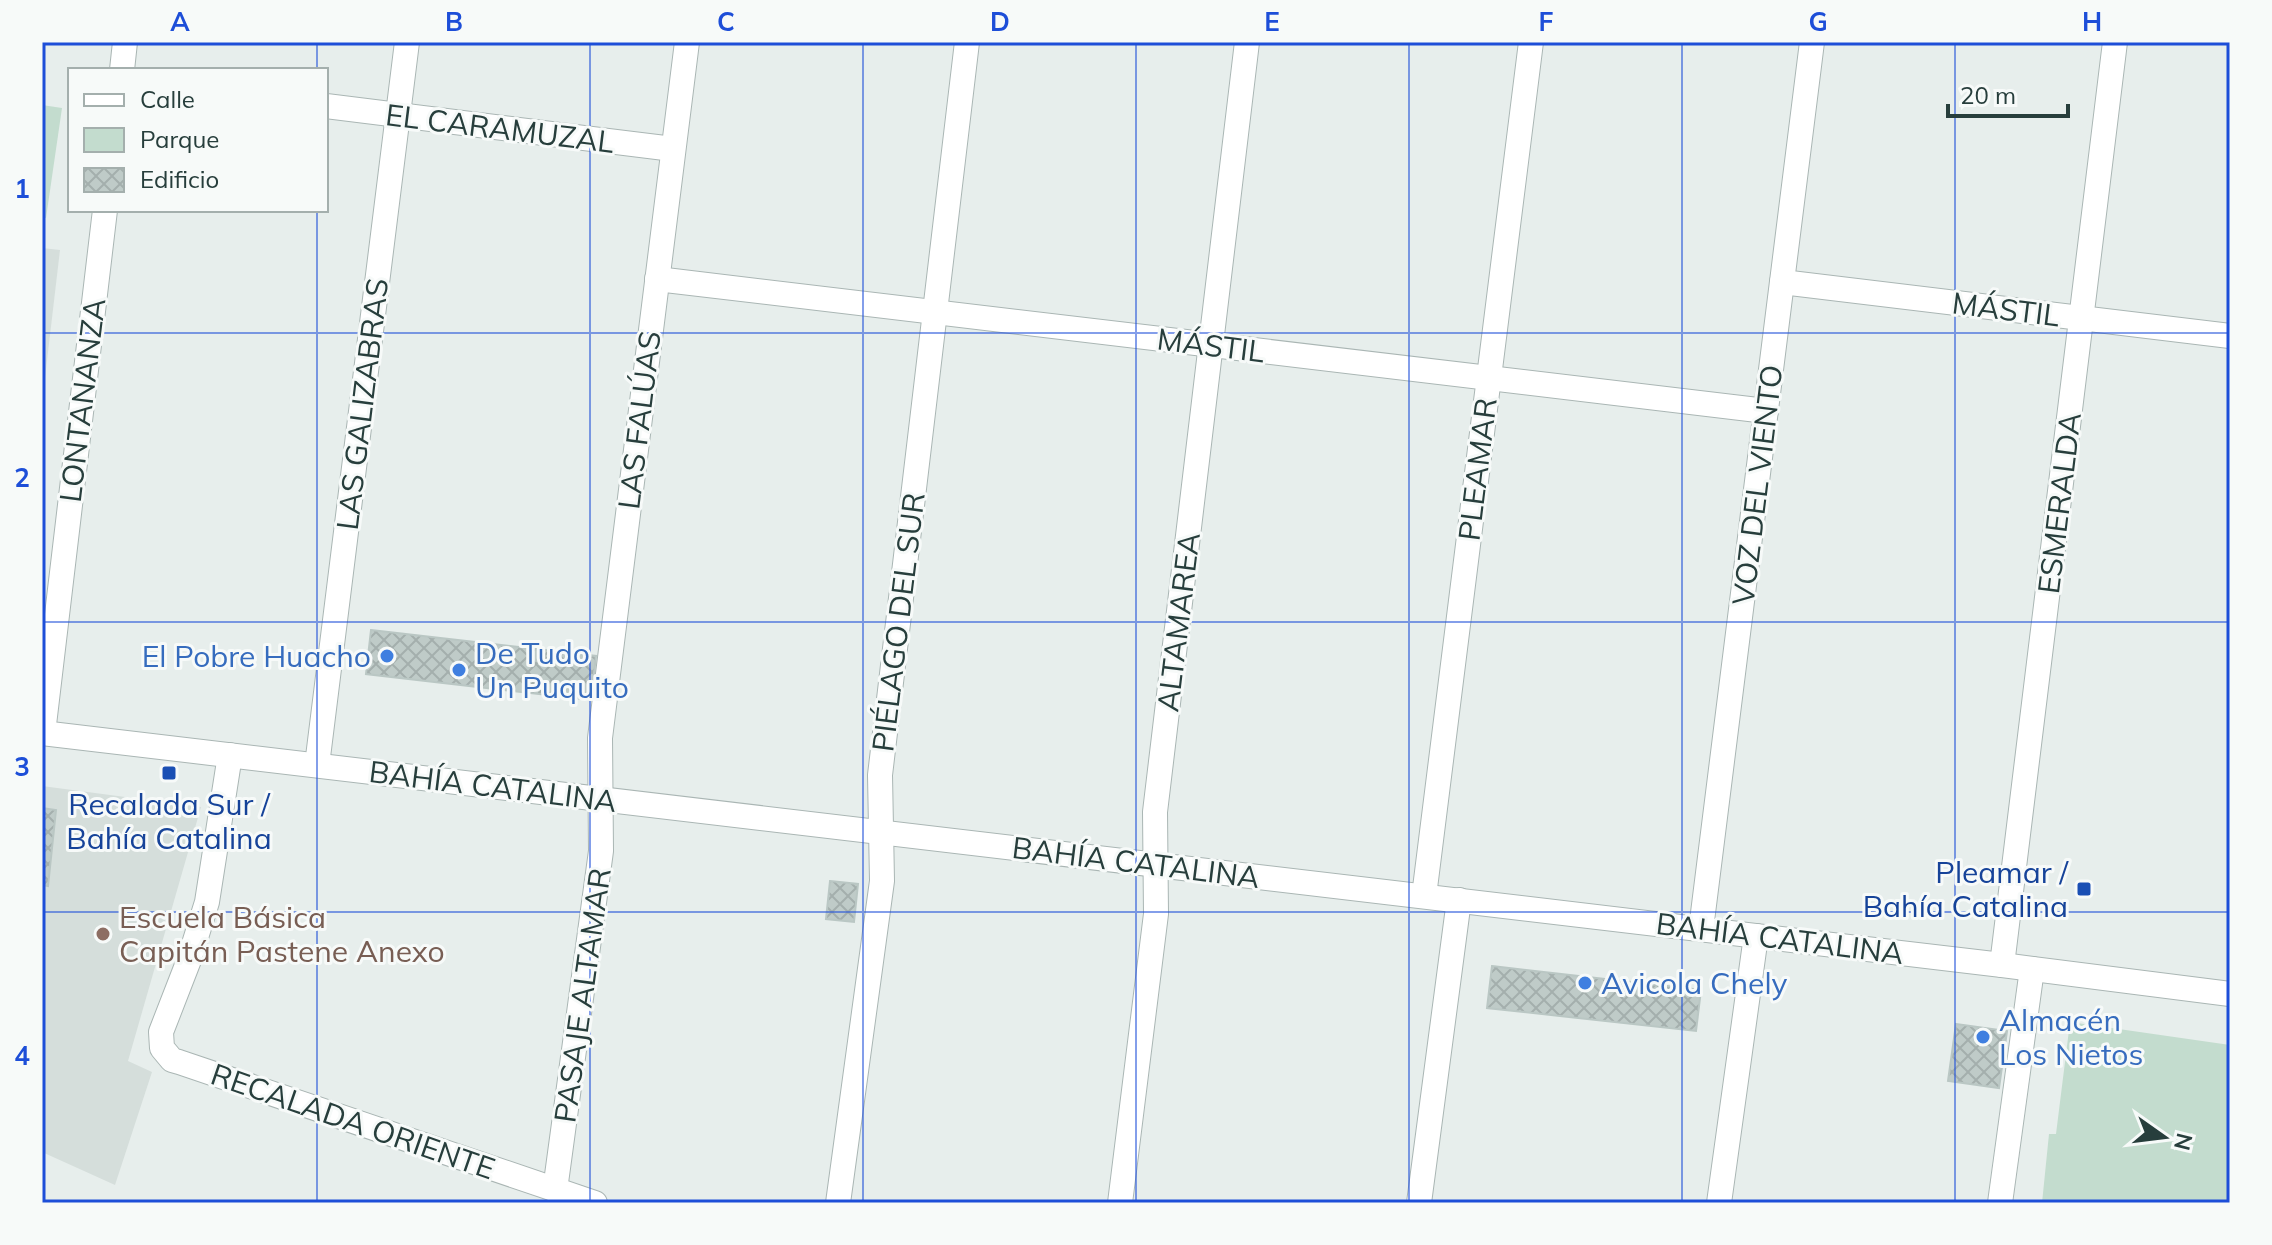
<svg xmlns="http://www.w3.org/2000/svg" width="2272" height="1245" font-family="Mulish,sans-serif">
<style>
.built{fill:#d5dedb}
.green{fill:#c3dcce}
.building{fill:url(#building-cross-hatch);stroke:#bac7c4;stroke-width:2}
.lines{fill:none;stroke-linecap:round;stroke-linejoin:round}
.minor-casing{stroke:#aab6b4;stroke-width:26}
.minor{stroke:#fff;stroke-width:24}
.grid{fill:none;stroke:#1d4ed8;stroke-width:2;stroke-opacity:0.55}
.shop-dot{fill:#3f7fe0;stroke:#f7faf9;stroke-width:3}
.transit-dot{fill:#1a4fb4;stroke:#f7faf9;stroke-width:3}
.education-dot{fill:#8d6e63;stroke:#f7faf9;stroke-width:3}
.labels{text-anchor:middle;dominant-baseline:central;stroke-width:6;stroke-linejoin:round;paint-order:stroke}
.street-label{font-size:30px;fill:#273e3c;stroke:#f7faf9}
.shop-label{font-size:30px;fill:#366cbe;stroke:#f7faf9;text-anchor:start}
.transit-label{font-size:30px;fill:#164399;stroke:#f7faf9}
.education-label{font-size:30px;fill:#785e54;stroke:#f7faf9;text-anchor:start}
.neatline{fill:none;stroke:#1d4ed8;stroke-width:3}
.grid-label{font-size:26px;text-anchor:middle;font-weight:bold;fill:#1d4ed8}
</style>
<defs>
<pattern id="building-cross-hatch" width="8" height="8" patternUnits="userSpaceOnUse" patternTransform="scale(2)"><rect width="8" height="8" fill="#bfcbc8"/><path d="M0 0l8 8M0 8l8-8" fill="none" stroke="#a4afad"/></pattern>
</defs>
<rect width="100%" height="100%" fill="#e7eeec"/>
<g class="built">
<path d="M 42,248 L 60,250 L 42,403 Z"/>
<path d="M 42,786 L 201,807 L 128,1061 L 152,1072 L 115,1185 L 42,1152 Z"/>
</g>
<g class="green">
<path d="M 42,105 L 62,108 L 46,218 L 42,217 Z"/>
<path d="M 2070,1022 L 2230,1045 L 2230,1203 L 2042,1203 L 2049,1134 L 2056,1134 Z"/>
</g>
<g class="building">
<path d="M 371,630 L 596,656 L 591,700 L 366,674 Z"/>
<path d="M 42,808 L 56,810 L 48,886 L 42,885 Z"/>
<path d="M 830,881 L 858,884 L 854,922 L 826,919 Z"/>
<path d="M 1492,966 L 1701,990 L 1696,1031 L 1487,1008 Z"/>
<path d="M 1956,1024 L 2007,1031 L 1999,1088 L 1948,1081 Z"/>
</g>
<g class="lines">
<defs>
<g id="minor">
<path d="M 122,70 L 125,42"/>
<path d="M 326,106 L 673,149"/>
<path d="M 657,279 L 1766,411"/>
<path d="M 1782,282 L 2230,336"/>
<path d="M 42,733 L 2002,965 L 2230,994"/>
<path d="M 43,733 L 105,210"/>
<path d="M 230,755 L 207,902 L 189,960 L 161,1032 L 162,1048 L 172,1060 L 179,1062 L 595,1203"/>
<path d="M 317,765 L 407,42"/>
<path d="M 1424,896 L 1531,42"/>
<path d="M 1701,929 L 1812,42"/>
<path d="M 2002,965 L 2115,42"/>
<path d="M 555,1190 L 601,851 L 600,738 L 687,42"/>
<path d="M 838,1203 L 882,881 L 880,775 L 967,42"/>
<path d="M 1120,1203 L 1156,914 L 1155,812 L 1247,42"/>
<path d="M 1419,1203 L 1459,900"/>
<path d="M 1719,1203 L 1756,936"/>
<path d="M 2000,1203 L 2032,969"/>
</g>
</defs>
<use href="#minor" class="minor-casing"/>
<use href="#minor" class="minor"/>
</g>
<path class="grid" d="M 317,42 L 317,70M 590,42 L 590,1203M 863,42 L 863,1203M 1136,42 L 1136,1203M 1409,42 L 1409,1203M 1682,42 L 1682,1203M 1955,42 L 1955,1203M 317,210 L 317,1203M 42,333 L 2230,333M 42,622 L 2230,622M 42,912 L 2230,912"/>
<g class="shop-dot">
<circle cx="387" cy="656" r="8"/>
<circle cx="459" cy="670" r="8"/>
<circle cx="1585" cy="983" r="8"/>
<circle cx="1983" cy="1037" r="8"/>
</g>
<g class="transit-dot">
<rect x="161" y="765" width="16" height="16" rx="4"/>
<rect x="2076" y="881" width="16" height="16" rx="4"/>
</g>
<circle class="education-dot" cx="103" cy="934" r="8"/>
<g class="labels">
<g class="street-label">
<text transform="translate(500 128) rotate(7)">EL CARAMUZAL</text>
<text transform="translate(2006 309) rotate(7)">MÁSTIL</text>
<text transform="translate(1211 345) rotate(7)">MÁSTIL</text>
<text transform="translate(82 400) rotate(-83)">LONTANANZA</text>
<text transform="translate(362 404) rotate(-83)">LAS GALIZABRAS</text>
<text transform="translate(639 420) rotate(-83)">LAS FALÚAS</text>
<text transform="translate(1477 469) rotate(-83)">PLEAMAR</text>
<text transform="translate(1757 485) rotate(-83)">VOZ DEL VIENTO</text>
<text transform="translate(2059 503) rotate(-83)">ESMERALDA</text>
<text transform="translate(898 622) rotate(-83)">PIÉLAGO DEL SUR</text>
<text transform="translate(1178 622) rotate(-83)">ALTAMAREA</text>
<text transform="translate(493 786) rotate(7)">BAHÍA CATALINA</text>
<text transform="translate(1136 862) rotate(7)">BAHÍA CATALINA</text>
<text transform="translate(1780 938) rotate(7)">BAHÍA CATALINA</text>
<text transform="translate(582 995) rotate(-82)">PASAJE ALTAMAR</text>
<text transform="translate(353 1121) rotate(19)">RECALADA ORIENTE</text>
</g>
<g class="shop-label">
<text x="475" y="653">De Tudo<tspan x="475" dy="34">Un Puquito</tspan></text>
<text x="371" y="656" text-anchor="end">El Pobre Huacho</text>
<text x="1601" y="983">Avicola Chely</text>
<text x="1999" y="1020">Almacén<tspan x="1999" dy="34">Los Nietos</tspan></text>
</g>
<g class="transit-label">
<text x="169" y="804">Recalada Sur /<tspan x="169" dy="34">Bahía Catalina</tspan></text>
<text x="2068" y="872" text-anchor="end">Pleamar /<tspan x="2068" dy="34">Bahía Catalina</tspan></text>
</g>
<g class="education-label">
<text x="119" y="917">Escuela Básica<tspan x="119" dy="34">Capitán Pastene Anexo</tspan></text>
</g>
</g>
<rect width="2272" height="1245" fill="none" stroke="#f7faf9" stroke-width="88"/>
<rect x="68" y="68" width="260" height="144" fill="#f7faf9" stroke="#a4afad" stroke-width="2"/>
<rect x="84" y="94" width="40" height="12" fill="#ffffff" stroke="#a4afad" stroke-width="2"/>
<text x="140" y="108" font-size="24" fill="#273e3c">Calle</text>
<rect x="84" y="128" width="40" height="24" fill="#c3dcce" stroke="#a4afad" stroke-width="2"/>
<text x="140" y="148" font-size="24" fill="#273e3c">Parque</text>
<rect x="84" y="168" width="40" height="24" fill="url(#building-cross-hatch)" stroke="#a4afad" stroke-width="2"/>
<text x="140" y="188" font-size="24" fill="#273e3c">Edificio</text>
<g transform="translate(2164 1137) rotate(104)" stroke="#f7faf9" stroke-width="6" paint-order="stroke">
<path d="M0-6L14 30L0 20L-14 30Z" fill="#273e3c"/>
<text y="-12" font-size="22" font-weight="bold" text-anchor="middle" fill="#273e3c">N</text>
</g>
<path d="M1948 104v12h120v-12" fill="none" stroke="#273e3c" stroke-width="4"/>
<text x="1960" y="104" font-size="24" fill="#273e3c" stroke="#f7faf9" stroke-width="6" paint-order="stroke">20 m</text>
<rect x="44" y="44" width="2184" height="1157" class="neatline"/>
<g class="grid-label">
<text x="180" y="31">A</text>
<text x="454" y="31">B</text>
<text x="726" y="31">C</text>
<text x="1000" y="31">D</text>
<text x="1272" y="31">E</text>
<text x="1546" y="31">F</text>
<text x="1818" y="31">G</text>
<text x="2092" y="31">H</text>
<text x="22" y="198">1</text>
<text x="22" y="487">2</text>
<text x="22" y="776">3</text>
<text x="22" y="1065">4</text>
</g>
</svg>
